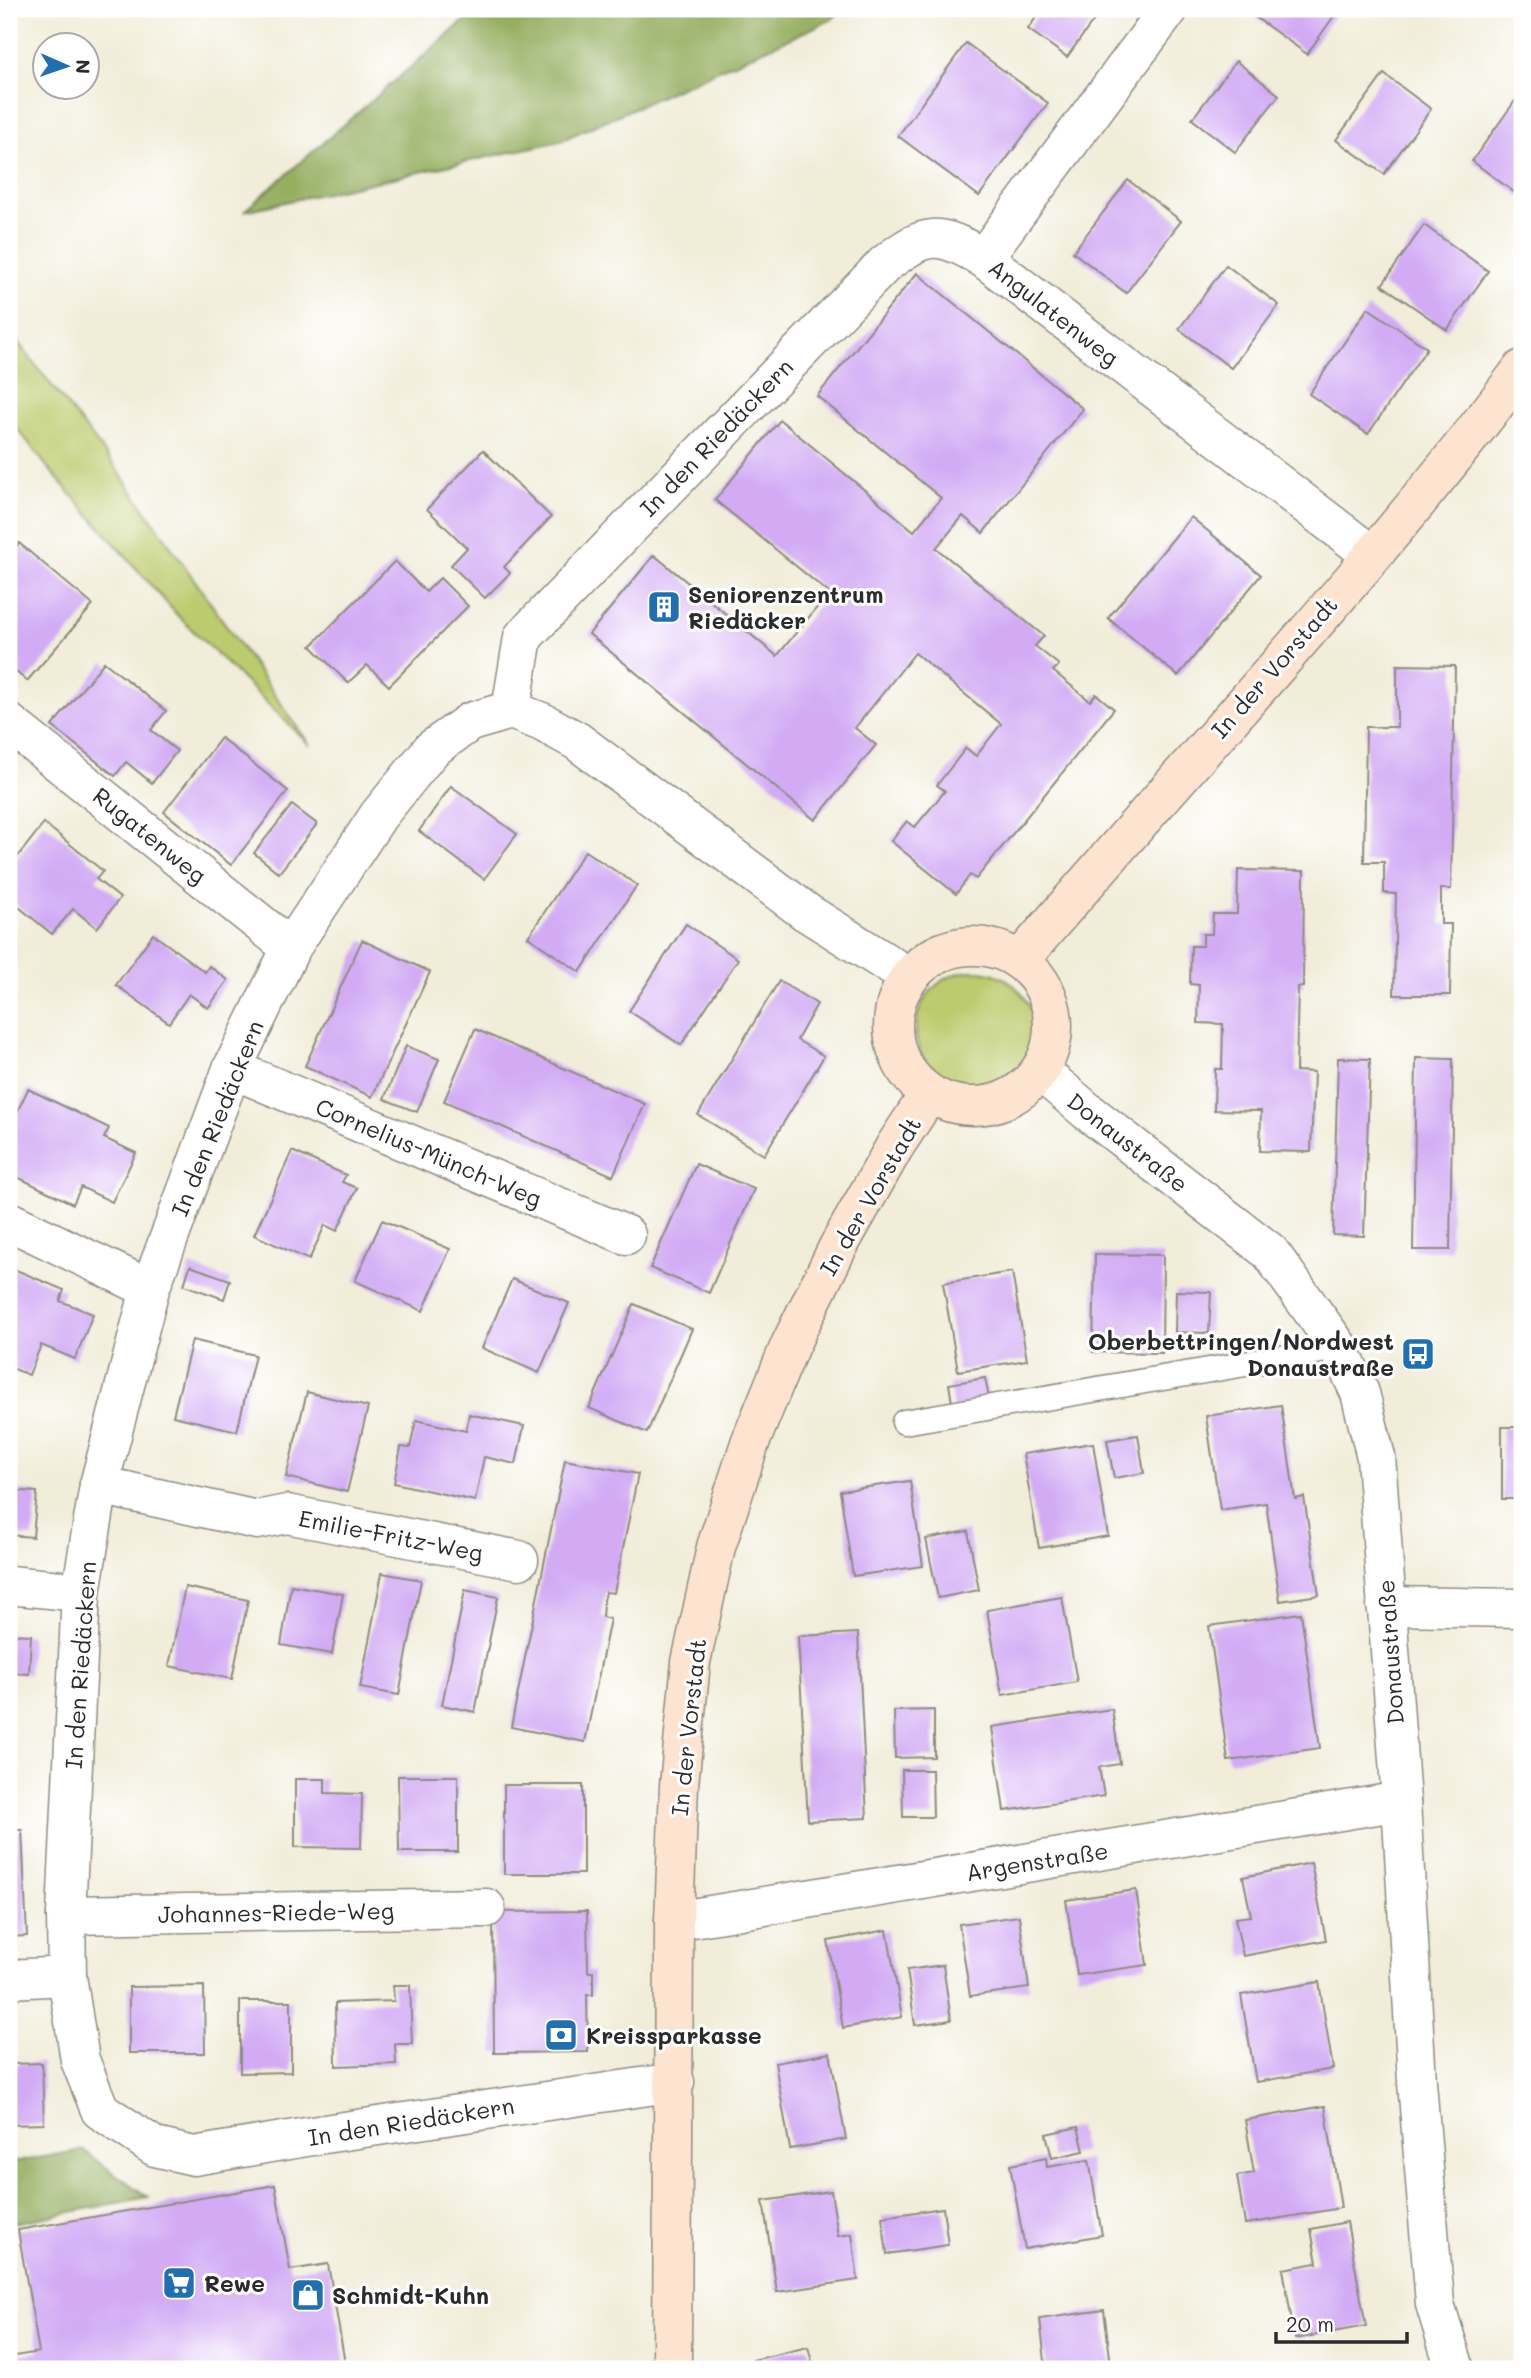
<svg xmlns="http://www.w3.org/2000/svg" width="1531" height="2378" font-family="Mali,sans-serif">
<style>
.green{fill:#bccb6d;stroke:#747b4c;stroke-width:2}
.forest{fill:#95af60;stroke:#606d46;stroke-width:2}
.building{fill:#d2abf4}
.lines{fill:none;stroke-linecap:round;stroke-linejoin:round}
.lane-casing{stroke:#8e8c82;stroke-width:27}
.street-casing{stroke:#8e8c82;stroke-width:41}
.secondary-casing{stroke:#8e8c82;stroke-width:41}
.lane{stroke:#fff;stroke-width:24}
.street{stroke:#fff;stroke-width:38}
.secondary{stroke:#fde4d0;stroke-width:38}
.labels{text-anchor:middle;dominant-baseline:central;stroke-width:6;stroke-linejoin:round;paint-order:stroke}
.street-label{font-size:23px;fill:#2b2b2b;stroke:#fff}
.poi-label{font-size:23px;font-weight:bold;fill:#2b2b2b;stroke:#fff;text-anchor:start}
</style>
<rect width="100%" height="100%" fill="#fff"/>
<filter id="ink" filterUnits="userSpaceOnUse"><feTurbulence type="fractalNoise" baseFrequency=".0143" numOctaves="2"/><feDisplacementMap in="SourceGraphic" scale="14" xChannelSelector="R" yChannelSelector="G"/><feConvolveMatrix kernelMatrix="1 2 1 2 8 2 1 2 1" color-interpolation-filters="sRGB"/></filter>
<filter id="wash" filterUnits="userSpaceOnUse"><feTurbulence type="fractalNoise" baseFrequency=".00686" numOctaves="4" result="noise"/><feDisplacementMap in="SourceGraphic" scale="28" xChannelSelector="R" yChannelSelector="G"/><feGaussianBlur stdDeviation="1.57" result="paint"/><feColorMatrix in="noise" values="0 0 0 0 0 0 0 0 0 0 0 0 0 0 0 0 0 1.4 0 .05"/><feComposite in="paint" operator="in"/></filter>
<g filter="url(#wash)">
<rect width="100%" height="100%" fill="#f1edd9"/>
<g class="green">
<path d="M 9,331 L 111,461 L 310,745 L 179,617 L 49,469 L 9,418 Z"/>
<circle cx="975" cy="1030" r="59"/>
</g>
<g class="forest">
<path d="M 478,9 L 843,9 L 831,20 L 560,141 L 244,211 Z"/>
<path d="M 82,2150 L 148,2197 L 9,2224 L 9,2163 Z"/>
</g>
<g id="blocks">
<g class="building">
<path d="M 1042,9 L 1096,9 L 1090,17 L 1094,20 L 1067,57 L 1028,29 Z"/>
<path d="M 1261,9 L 1339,9 L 1307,54 L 1255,17 Z"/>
<path d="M 966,43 L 1048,103 L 979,196 L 898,136 Z"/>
<path d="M 1236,61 L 1279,95 L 1235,152 L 1192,119 Z"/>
<path d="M 1384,74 L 1431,109 L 1384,174 L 1336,140 Z"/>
<path d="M 1522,91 L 1522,198 L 1472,161 Z"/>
<path d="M 1128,180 L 1181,221 L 1126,293 L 1073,252 Z"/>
<path d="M 1424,225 L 1488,271 L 1447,330 L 1382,285 Z"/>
<path d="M 1226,265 L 1279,305 L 1231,368 L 1179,329 Z"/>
<path d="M 917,273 L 1083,409 L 983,533 L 963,516 L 936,548 L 1044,636 L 1035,646 L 1059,665 L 1053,671 L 1090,701 L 1096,694 L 1114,709 L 976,879 L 970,875 L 956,894 L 891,841 L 907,821 L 915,827 L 945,791 L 937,785 L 966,748 L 976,756 L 1001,724 L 915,653 L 855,728 L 876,745 L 815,820 L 589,634 L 654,555 L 777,656 L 829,593 L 715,500 L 780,420 L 914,531 L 941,498 L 817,396 Z"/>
<path d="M 1368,308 L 1427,348 L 1368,434 L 1309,394 Z"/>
<path d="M 483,450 L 551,517 L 504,567 L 510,573 L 485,598 L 451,565 L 467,548 L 427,509 Z"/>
<path d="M 1191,517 L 1261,575 L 1178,676 L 1108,618 Z"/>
<path d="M 19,543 L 93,605 L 27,681 L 9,666 L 9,555 Z"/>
<path d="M 395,561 L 426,592 L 440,578 L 468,606 L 389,686 L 367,665 L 348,683 L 311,646 Z"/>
<path d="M 104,662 L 166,711 L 151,730 L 177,751 L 152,783 L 126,762 L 115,776 L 52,726 Z"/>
<path d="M 1397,665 L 1455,666 L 1451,889 L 1441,889 L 1441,924 L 1451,924 L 1450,995 L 1394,995 L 1396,894 L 1384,893 L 1384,862 L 1364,862 L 1366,727 L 1397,727 Z"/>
<path d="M 221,738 L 288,791 L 231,865 L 164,812 Z"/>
<path d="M 451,786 L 517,834 L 484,879 L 419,831 Z"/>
<path d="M 292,805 L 317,824 L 279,873 L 254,853 Z"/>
<path d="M 44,823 L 103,871 L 96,879 L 120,898 L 97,928 L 73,909 L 52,934 L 9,899 L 9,868 Z"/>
<path d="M 585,851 L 637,885 L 580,972 L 528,937 Z"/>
<path d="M 1238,870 L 1304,871 L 1303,987 L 1298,987 L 1296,1071 L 1314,1072 L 1311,1152 L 1260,1151 L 1261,1111 L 1214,1110 L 1215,1069 L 1222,1069 L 1223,1024 L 1198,1023 L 1199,985 L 1190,984 L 1191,946 L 1203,946 L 1203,934 L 1212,934 L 1213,914 L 1237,914 Z"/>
<path d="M 686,924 L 738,959 L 681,1045 L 629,1011 Z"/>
<path d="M 153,934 L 205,972 L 209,966 L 228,980 L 208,1008 L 189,994 L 169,1023 L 116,985 Z"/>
<path d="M 362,940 L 430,972 L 372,1097 L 305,1066 Z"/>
<path d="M 779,981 L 817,1004 L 797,1040 L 824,1056 L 764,1155 L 698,1115 Z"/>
<path d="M 475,1029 L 645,1104 L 613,1176 L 444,1101 Z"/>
<path d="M 406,1046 L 439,1059 L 417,1112 L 384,1099 Z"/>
<path d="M 1338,1058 L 1370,1059 L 1364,1236 L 1333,1235 Z"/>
<path d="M 1416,1058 L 1453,1059 L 1450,1250 L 1413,1250 Z"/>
<path d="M 28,1089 L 109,1128 L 104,1138 L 136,1153 L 112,1202 L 81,1187 L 73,1204 L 9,1173 L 9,1129 Z"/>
<path d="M 292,1151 L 346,1175 L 342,1182 L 357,1188 L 337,1231 L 325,1225 L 309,1260 L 254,1235 Z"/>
<path d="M 696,1164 L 754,1189 L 709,1293 L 650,1268 Z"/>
<path d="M 382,1220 L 450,1249 L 423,1311 L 355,1281 Z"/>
<path d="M 1095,1254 L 1163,1255 L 1162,1353 L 1093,1352 Z"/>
<path d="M 190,1266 L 230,1280 L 224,1299 L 184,1285 Z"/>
<path d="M 9,1267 L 64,1290 L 60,1301 L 93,1314 L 75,1359 L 41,1345 L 29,1375 L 9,1367 Z"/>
<path d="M 1012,1272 L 1027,1360 L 958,1371 L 943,1283 Z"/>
<path d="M 512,1279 L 569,1303 L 539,1373 L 482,1348 Z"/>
<path d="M 1176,1291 L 1211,1292 L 1209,1333 L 1175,1332 Z"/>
<path d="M 634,1304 L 692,1329 L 647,1433 L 589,1408 Z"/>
<path d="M 192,1340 L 255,1355 L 237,1431 L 173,1416 Z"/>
<path d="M 985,1378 L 990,1403 L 953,1409 L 949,1384 Z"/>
<path d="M 307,1392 L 368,1407 L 347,1492 L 286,1477 Z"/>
<path d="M 1281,1405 L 1295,1499 L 1304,1497 L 1319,1595 L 1280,1601 L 1266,1503 L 1220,1510 L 1206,1416 Z"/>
<path d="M 469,1414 L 524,1426 L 516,1464 L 484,1457 L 475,1501 L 394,1483 L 401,1447 L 410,1448 L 416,1420 L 466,1431 Z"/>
<rect x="1502" y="1427" width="20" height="72"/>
<path d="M 1138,1435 L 1144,1473 L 1114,1478 L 1107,1440 Z"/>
<path d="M 1093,1443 L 1108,1536 L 1039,1548 L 1023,1454 Z"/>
<path d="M 565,1460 L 638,1474 L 614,1593 L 606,1592 L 603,1604 L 602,1617 L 610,1619 L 585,1742 L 511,1727 Z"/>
<path d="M 910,1481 L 923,1566 L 853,1576 L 840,1491 Z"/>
<path d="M 9,1490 L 37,1492 L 33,1537 L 9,1535 Z"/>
<path d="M 968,1531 L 979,1590 L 938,1598 L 926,1539 Z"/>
<path d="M 382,1573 L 421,1580 L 399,1695 L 360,1688 Z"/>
<path d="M 291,1585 L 343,1594 L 332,1654 L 281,1645 Z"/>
<path d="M 185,1587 L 248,1600 L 232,1679 L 169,1666 Z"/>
<path d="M 465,1590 L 498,1597 L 475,1712 L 442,1705 Z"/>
<path d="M 1062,1597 L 1077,1682 L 1002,1695 L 987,1610 Z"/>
<path d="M 1301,1613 L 1320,1748 L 1228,1761 L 1209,1626 Z"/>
<path d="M 858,1633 L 867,1818 L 808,1821 L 798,1636 Z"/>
<path d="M 9,1634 L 31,1635 L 29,1674 L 9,1673 Z"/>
<path d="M 1112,1709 L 1120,1764 L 1099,1767 L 1104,1796 L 1004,1811 L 992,1727 Z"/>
<path d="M 934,1710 L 934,1757 L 895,1758 L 894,1711 Z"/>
<path d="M 902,1770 L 932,1770 L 933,1817 L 903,1817 Z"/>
<path d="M 398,1776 L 458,1776 L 458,1852 L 399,1852 Z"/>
<path d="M 295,1779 L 325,1779 L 325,1793 L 362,1794 L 361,1848 L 295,1847 Z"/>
<rect x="504" y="1785" width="79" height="89"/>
<path d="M 9,1830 L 22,1830 L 27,1936 L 9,1937 Z"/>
<path d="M 1311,1863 L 1326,1940 L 1243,1956 L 1235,1918 L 1251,1916 L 1243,1877 Z"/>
<path d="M 1136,1890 L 1147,1965 L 1077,1975 L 1066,1900 Z"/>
<path d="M 587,1911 L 588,1972 L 593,1972 L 593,1995 L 587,1995 L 588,2052 L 494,2053 L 493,1912 Z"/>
<path d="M 1019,1916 L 1029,1988 L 970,1996 L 959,1924 Z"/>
<path d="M 887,1930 L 902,2017 L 843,2028 L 828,1941 Z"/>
<path d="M 943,1965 L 951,2020 L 915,2025 L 907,1970 Z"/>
<path d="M 1319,1982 L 1333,2069 L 1256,2082 L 1241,1995 Z"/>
<path d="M 393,1985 L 410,1985 L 412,2044 L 395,2044 L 396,2064 L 336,2066 L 335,2003 L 394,2001 Z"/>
<path d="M 204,1986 L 205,2053 L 129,2053 L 129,1987 Z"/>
<path d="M 240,2001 L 291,2001 L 291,2072 L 240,2073 Z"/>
<path d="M 830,2053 L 846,2139 L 790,2149 L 775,2063 Z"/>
<path d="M 42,2063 L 44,2124 L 9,2125 L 9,2064 Z"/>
<path d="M 1325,2106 L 1341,2208 L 1245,2224 L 1237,2176 L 1254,2173 L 1245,2120 Z"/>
<path d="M 1078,2127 L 1084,2151 L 1052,2158 L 1046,2134 Z"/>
<path d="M 1046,2158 L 1047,2167 L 1089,2160 L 1102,2235 L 1025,2249 L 1010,2165 Z"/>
<path d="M 275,2185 L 290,2270 L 328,2264 L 346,2369 L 9,2369 L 9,2357 L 39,2352 L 18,2230 Z"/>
<path d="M 831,2191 L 838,2236 L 852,2234 L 858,2280 L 777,2292 L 763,2201 Z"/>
<path d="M 943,2208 L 948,2245 L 887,2254 L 882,2217 Z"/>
<path d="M 1347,2222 L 1366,2326 L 1295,2339 L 1283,2269 L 1317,2263 L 1311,2229 Z"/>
<path d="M 1104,2310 L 1111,2365 L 1079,2369 L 1046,2369 L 1040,2319 Z"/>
<path d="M 808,2347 L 814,2369 L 755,2369 L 753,2360 Z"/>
</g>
</g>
</g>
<g filter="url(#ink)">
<use href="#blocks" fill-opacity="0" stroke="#8e8c82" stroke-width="2"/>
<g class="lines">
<defs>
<path id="lane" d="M 904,1422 L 1339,1348"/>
<g id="street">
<path d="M 1169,9 L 983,258 L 1372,555"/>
<path d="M 511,710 L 523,637 L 885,264 C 926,232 938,231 983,258"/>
<path d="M 9,723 L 291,948"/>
<path d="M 232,1069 L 626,1235"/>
<path d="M 1040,1071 L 1087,1111 L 1270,1252 L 1339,1348 L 1360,1393 L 1376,1457 L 1401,1801 L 1417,2082 L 1435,2304 L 1455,2369"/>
<path d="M 9,1221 L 150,1289"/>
<path d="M 99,1485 L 257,1520 L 287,1514 L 519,1560"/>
<path d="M 9,1585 L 81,1592"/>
<path d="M 1386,1606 L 1522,1608"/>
<path d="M 66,1915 L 486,1908"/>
<path d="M 674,1921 L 1401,1801"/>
<path d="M 9,1979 L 67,1976"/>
<path d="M 675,2082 L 324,2134 L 194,2156 L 155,2147 L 100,2110 L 80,2060 L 67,1976 L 66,1915 L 81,1592 L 99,1485 L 150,1289 L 232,1069 L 291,948 L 378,816 L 432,749 L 470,722 L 511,710 L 542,722 L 577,741 L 806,912 L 909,977"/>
</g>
<g id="secondary">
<circle cx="973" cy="1026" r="80"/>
<path d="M 1020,960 C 1187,763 1367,576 1522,369"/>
<path d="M 672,2369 L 674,1921 L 679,1785 L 691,1662 L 716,1547 L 750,1443 L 790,1345 L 838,1247 L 895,1146 L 929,1094"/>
</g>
</defs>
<use href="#lane" class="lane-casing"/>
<use href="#street" class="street-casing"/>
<use href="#secondary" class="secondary-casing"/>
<use href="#lane" class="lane"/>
<use href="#street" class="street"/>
<use href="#secondary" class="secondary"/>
</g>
</g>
<defs>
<symbol id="building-square" viewBox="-11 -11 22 22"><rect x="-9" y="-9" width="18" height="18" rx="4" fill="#1f6fb2" stroke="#fff"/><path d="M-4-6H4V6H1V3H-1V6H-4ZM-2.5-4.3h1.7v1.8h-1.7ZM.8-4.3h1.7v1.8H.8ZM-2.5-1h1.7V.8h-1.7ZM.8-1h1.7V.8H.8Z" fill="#fff"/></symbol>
<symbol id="bus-square" viewBox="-11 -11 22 22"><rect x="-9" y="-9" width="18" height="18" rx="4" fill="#1f6fb2" stroke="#fff"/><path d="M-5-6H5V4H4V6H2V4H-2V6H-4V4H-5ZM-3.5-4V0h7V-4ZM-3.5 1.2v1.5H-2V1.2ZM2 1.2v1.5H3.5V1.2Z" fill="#fff"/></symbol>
<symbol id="bank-square" viewBox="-11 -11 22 22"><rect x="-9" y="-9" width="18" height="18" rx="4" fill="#1f6fb2" stroke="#fff"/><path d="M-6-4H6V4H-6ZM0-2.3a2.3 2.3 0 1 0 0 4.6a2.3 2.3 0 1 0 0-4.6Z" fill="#fff"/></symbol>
<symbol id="supermarket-square" viewBox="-11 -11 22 22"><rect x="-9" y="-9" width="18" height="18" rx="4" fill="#1f6fb2" stroke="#fff"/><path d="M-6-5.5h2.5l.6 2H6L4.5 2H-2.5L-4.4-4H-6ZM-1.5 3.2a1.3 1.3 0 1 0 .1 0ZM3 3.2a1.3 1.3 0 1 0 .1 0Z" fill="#fff"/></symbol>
<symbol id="shop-square" viewBox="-11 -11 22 22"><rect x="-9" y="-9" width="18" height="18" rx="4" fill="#1f6fb2" stroke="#fff"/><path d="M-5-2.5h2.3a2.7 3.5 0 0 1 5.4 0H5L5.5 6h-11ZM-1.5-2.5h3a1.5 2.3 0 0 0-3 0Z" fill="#fff"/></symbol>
</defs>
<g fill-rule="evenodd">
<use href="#building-square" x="645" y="588" width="38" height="38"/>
<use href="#bus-square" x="1399" y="1335" width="38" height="38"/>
<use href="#bank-square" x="542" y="2016" width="38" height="38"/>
<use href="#supermarket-square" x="160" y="2264" width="38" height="38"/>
<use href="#shop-square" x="289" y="2276" width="38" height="38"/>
</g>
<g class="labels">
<g class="street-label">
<text transform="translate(1054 312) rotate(38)">Angulatenweg</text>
<text transform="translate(716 437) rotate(-46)">In den Riedäckern</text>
<text transform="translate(1274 667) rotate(-49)">In der Vorstadt</text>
<text transform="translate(150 835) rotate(39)">Rugatenweg</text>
<text transform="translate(217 1118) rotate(-68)">In den Riedäckern</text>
<text transform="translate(1128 1142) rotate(38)">Donaustraße</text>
<text transform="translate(429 1152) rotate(23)">Cornelius-Münch-Weg</text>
<text transform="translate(870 1196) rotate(-60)">In der Vorstadt</text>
<text transform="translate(391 1535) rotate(11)">Emilie-Fritz-Weg</text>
<text transform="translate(1390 1652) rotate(-94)">Donaustraße</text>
<text transform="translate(80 1665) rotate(-86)">In den Riedäckern</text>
<text transform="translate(688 1727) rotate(-84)">In der Vorstadt</text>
<text transform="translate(1037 1861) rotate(-9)">Argenstraße</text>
<text transform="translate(276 1912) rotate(-1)">Johannes-Riede-Weg</text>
<text transform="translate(411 2121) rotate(-9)">In den Riedäckern</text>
</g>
<g class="poi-label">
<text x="688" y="594">Seniorenzentrum<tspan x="688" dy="26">Riedäcker</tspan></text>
<text x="1394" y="1341" text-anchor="end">Oberbettringen/Nordwest<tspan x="1394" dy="26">Donaustraße</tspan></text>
<text x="586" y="2035">Kreissparkasse</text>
<text x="204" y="2283">Rewe</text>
<text x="332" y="2295">Schmidt-Kuhn</text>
</g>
</g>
<rect width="1531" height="2378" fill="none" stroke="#fff" stroke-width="35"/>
<g transform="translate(66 66) rotate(92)"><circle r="33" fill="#ffffff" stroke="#aaaaaa" stroke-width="2"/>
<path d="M0-5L12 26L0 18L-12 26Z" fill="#1f6fb2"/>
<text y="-10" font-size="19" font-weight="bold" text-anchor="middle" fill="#2b2b2b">N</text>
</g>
<path d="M1276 2332v10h131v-10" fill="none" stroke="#2b2b2b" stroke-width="3.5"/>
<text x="1286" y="2332" font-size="21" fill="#2b2b2b" stroke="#ffffff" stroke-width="5" paint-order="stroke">20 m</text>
</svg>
